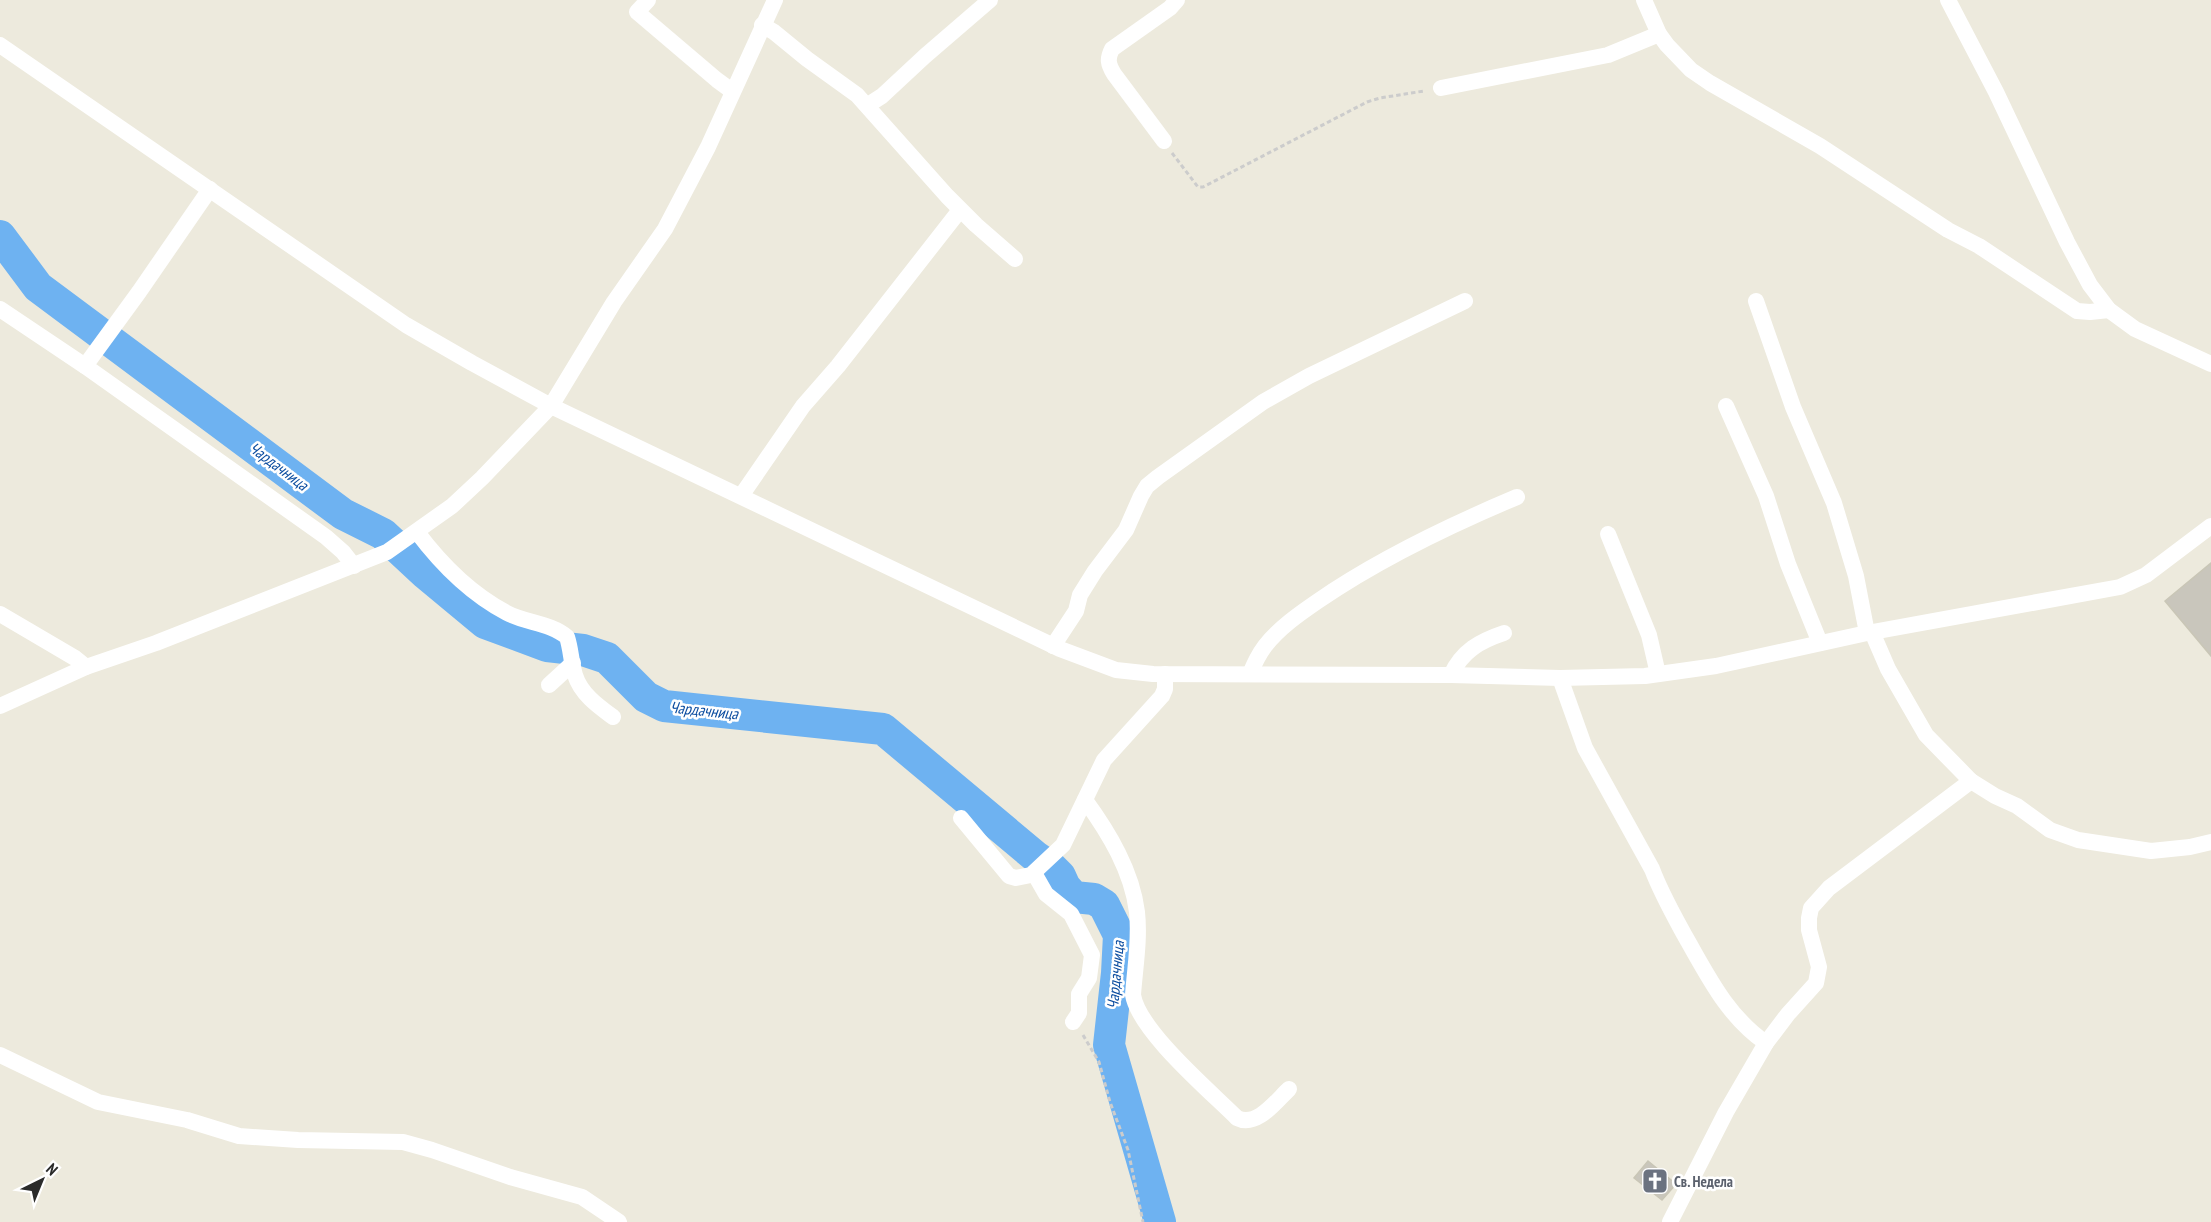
<svg xmlns="http://www.w3.org/2000/svg" width="2211" height="1222" font-family="'PT Sans Narrow',sans-serif">
<style>
.lines{fill:none;stroke-linecap:round;stroke-linejoin:round}
.river{stroke:#6eb2f1;stroke-width:32}
.building{fill:#c9c6bc;stroke:#c9c6b6;stroke-width:1.5}
.path{stroke:#ccc;stroke-width:3;stroke-dasharray:4.5 3;stroke-linecap:butt}
.minor{stroke:#fff;stroke-width:16}
.labels{text-anchor:middle;dominant-baseline:central;stroke-width:5;stroke-linejoin:round;paint-order:stroke}
.worship-label{font-size:15px;font-weight:bold;fill:#5b616d;stroke:#fff;text-anchor:start}
.water-label{font-size:16px;font-style:italic;fill:#0b4c9f;stroke:#fff}
</style>
<rect width="100%" height="100%" fill="#edeadd"/>
<g class="lines">
<path class="river" d="M 0,236 L 38,287 L 343,514 L 383,534 L 426,574 L 485,623 L 547,646 L 583,650 L 607,658 L 646,697 L 664,706 L 883,729 L 1036,857 L 1052,868 L 1060,876 L 1065,887 L 1074,897 L 1094,899 L 1104,905 L 1119,935 L 1117,973 L 1109,1045 L 1160,1222"/>
</g>
<g class="building">
<path d="M 2211,563 L 2211,656 L 2165,601 Z"/>
<path d="M 1648,1161 L 1676,1184 L 1662,1200 L 1634,1178 Z"/>
</g>
<g class="lines">
<g class="path">
<path d="M 1172,153 L 1198,187 L 1203,187 L 1367,102 L 1380,98 L 1424,91"/>
<path d="M 1083,1035 L 1099,1062 L 1110,1102 L 1128,1150 L 1143,1222"/>
</g>
<g class="minor">
<path d="M 648,0 L 637,12 L 717,80 L 732,91"/>
<path d="M 1644,0 L 1659,34 L 1667,45 L 1691,70 L 1710,83 L 1820,146 L 1948,230 L 1979,246 L 2077,311 L 2090,312 L 2109,310"/>
<path d="M 1948,0 L 1996,92 L 2067,242 L 2090,285 L 2109,310 L 2135,329 L 2211,364"/>
<path d="M 762,25 L 774,32 L 807,59 L 857,95 L 947,196 L 976,225 L 1015,259"/>
<path d="M 0,45 L 406,325 L 472,363 L 551,406 L 1060,649 L 1116,670 L 1153,674 L 1451,675 L 1560,678 L 1645,676 L 1716,666 L 1867,633 L 2120,587 L 2146,575 L 2211,526"/>
<path d="M 1441,88 L 1608,55 L 1659,34"/>
<path d="M 868,105 L 882,96 L 925,56 L 990,0"/>
<path d="M 1164,141 L 1114,74 C 1108,64 1107,59 1112,49 L 1170,8 L 1177,0"/>
<path d="M 1756,301 L 1793,407 L 1834,503 L 1856,576 L 1867,633"/>
<path d="M 0,309 L 85,366 L 326,537 L 343,552 L 354,566"/>
<path d="M 85,366 L 139,292 L 210,189"/>
<path d="M 1726,406 L 1766,496 L 1788,564 L 1820,643"/>
<path d="M 741,496 L 803,406 L 838,366 L 960,210"/>
<path d="M 417,532 C 441,564 471,594 507,613 C 526,623 551,623 567,637 C 571,649 571,662 575,675 C 581,694 598,706 613,717"/>
<path d="M 1608,534 L 1649,635 L 1658,674"/>
<path d="M 0,614 L 75,658 L 86,667"/>
<path d="M 1872,632 L 1888,669 L 1926,735 L 1971,781 L 1995,796 L 2017,806 L 2050,830 L 2078,840 L 2151,851 L 2190,847 L 2211,842"/>
<path d="M 1053,646 L 1076,611 L 1080,595 L 1095,571 L 1126,530 L 1141,496 L 1147,486 L 1158,477 L 1263,402 L 1309,376 L 1465,301"/>
<path d="M 1250,674 C 1254,664 1259,654 1265,646 C 1279,628 1299,614 1318,601 C 1379,559 1448,526 1517,497"/>
<path d="M 1451,675 C 1462,651 1480,641 1504,633"/>
<path d="M 1560,678 L 1585,748 L 1652,869 C 1661,893 1673,914 1685,936 C 1708,976 1727,1016 1766,1043"/>
<path d="M 549,685 L 573,663"/>
<path d="M 0,706 L 86,667 L 156,643 L 387,552 L 452,506 L 482,478 L 551,406 L 614,302 L 665,229 L 708,147 L 775,0"/>
<path d="M 1085,800 C 1109,833 1132,871 1137,912 C 1140,940 1135,967 1133,995 C 1139,1031 1210,1091 1237,1118 C 1257,1128 1276,1101 1289,1089"/>
<path d="M 961,818 L 1009,876 L 1016,878 L 1031,875 L 1063,845 L 1104,760 L 1162,696 L 1165,689 L 1165,674"/>
<path d="M 1034,873 L 1046,894 L 1071,914 L 1092,955 L 1089,978 L 1079,994 L 1079,1013 L 1073,1022"/>
<path d="M 0,1055 L 98,1102 L 187,1120 L 239,1136 L 298,1140 L 403,1142 L 432,1150 L 510,1177 L 582,1197 L 619,1222"/>
<path d="M 1670,1222 L 1726,1112 L 1766,1043 L 1788,1014 L 1816,983 L 1819,967 L 1809,930 L 1809,918 L 1811,908 L 1829,888 L 1971,781"/>
</g>
</g>
<defs>
<symbol id="church-square" viewBox="-11 -11 22 22"><rect x="-9" y="-9" width="18" height="18" rx="4" fill="#6b7280" stroke="#fff"/><path d="M-1.2-6h2.4v3.5h3.3v2.4h-3.3V6h-2.4V-.1h-3.3v-2.4h3.3Z" fill="#fff"/></symbol>
</defs>
<g fill-rule="evenodd">
<use href="#church-square" x="1640" y="1166" width="30" height="30"/>
</g>
<g class="labels">
<g class="worship-label">
<text x="1674" y="1181">Св. Недела</text>
</g>
<g class="water-label">
<text transform="translate(279 466) rotate(37)">Чардачница</text>
<text transform="translate(704 710) rotate(6)">Чардачница</text>
<text transform="translate(1115 975) rotate(-85)">Чардачница</text>
</g>
</g>
<g transform="translate(42 1180) rotate(43)" stroke="#ffffff" stroke-width="4.5" paint-order="stroke">
<path d="M0-4.5L10 22L0 15L-10 22Z" fill="#2b2b2b"/>
<text y="-9" font-size="16" font-weight="bold" text-anchor="middle" fill="#2b2b2b">N</text>
</g>
</svg>
